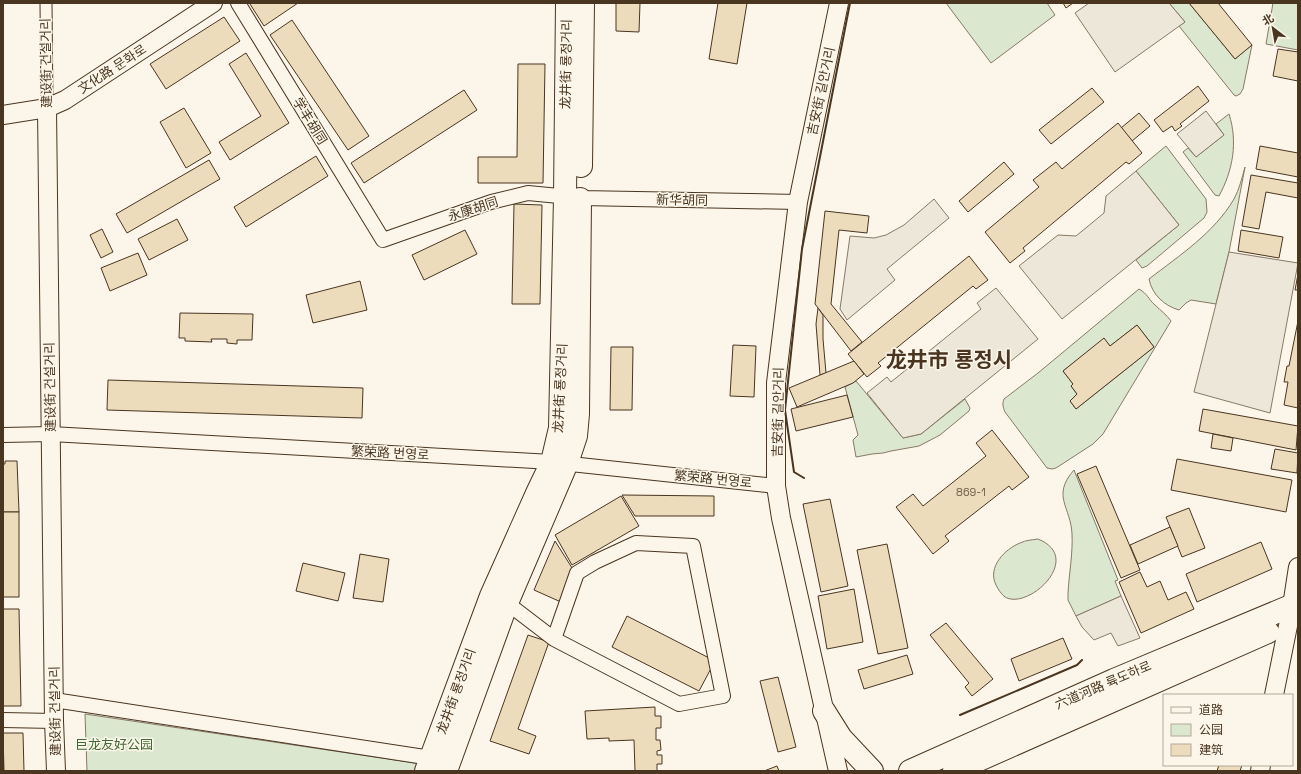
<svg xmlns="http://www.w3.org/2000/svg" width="1301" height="774" font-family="'Space Grotesk','Noto Sans SC','Noto Sans KR',sans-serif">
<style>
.green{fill:#dce7d0;stroke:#887966;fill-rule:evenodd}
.parking{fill:#ede7d9;stroke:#887966}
.building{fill:#ecdcbc;stroke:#4a3520}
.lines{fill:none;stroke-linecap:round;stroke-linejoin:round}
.pedestrian-casing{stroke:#4a3520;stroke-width:13}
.minor-casing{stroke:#4a3520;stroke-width:16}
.tertiary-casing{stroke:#4a3520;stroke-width:20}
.primary-casing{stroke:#4a3520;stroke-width:24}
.trunk-casing{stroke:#4a3520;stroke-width:24}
.pedestrian{stroke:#fbf6e9;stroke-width:11}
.minor{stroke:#fbf6e9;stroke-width:14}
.tertiary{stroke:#fbf6e9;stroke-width:18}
.primary{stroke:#fbf6e9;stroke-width:22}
.trunk{stroke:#fbf6e9;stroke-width:22}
.wall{stroke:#4a3520;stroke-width:2}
.labels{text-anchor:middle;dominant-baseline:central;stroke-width:3;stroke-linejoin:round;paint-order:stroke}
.number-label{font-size:11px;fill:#725f47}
.street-label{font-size:13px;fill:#4a3520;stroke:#fbf6e9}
.park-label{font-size:13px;fill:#436837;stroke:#fbf6e9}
.town-label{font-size:21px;font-weight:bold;fill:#4a3520;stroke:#fbf6e9}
</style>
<rect width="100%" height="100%" fill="#fbf6e9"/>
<g class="green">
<path d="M 946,3 L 1047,3 L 1055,15 L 991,63 Z"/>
<path d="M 1169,3 L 1189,3 L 1235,59 L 1252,45 L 1243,89 L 1240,94 L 1236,96 L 1234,95 L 1179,26 L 1185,22 Z"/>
<path d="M 1273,3 L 1298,3 L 1298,50 L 1266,44 Z"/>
<path d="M 1229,114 C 1238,142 1233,170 1219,196 L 1215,195 L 1183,152 L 1188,148 L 1196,157 L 1224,135 L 1216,124 Z"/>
<path d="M 1166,146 L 1206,199 L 1207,212 L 1204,218 L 1147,266 L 1142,268 L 1136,260 L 1179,225 L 1136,171 Z"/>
<path d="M 1245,167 L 1229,252 L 1216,304 L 1191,300 L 1186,303 L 1179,310 C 1165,306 1152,295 1149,279 C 1180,255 1214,233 1234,199 C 1239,190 1242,178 1245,167 Z"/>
<path d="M 1139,289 C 1148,294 1148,299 1155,305 C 1161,311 1166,314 1171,321 L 1103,434 L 1093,444 L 1056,468 L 1052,469 L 1047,468 L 1005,412 C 1003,407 1002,404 1004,399 L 1038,373 ZM 1137,325 L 1154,347 L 1076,409 L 1070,401 L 1077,394 L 1071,386 L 1073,384 L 1063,371 L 1104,339 L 1110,346 Z"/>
<path d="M 856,381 L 903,438 L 921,434 L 965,399 L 970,408 L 969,411 L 940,435 L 919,446 L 891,451 L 883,453 L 872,454 L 856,457 L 853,440 L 858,435 L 845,387 Z"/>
<path d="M 1074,470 L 1118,580 L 1115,581 L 1121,596 L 1076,616 L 1068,600 L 1068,593 C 1069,574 1073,553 1072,534 C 1071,507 1051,496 1074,470 Z"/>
<path d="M 1038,539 C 1085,558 1028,611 1005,597 C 1001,594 998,589 996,585 C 987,567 1005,549 1020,543 C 1026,540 1032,540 1038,539 Z"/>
<path d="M 85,714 L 422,764 L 420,771 L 87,771 Z"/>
</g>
<g class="parking">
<path d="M 1089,3 L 1169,3 L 1185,22 L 1115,72 L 1075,13 Z"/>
<path d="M 1206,111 L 1224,135 L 1196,157 L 1177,134 Z"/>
<path d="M 1136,171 L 1179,225 L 1062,319 L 1019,266 L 1058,235 L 1076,236 L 1104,213 L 1106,196 Z"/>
<path d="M 934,199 L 949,218 L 887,269 L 895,280 L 847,320 L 840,309 L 850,236 L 874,238 L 886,235 L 904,225 Z"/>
<path d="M 1229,252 L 1298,263 L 1270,413 L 1194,392 Z"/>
<path d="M 996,288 L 1038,339 L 921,434 L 903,438 L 867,393 L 887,377 L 891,382 L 981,309 L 977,303 Z"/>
<path d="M 1121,596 L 1140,638 L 1118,646 L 1111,633 L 1094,640 L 1082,627 L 1076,616 Z"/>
</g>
<g class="building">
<path d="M 251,3 L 298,3 L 264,26 L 250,4 Z"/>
<path d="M 616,3 L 640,3 L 639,32 L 616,31 Z"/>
<path d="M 718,3 L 747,3 L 737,64 L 709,59 Z"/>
<path d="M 1063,3 L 1073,3 L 1066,8 Z"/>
<path d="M 1189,3 L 1218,3 L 1252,45 L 1235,59 Z"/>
<path d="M 224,17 L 240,41 L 166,89 L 150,64 Z"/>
<path d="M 292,20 L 369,136 L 348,150 L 270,35 Z"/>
<path d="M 1278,49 L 1298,52 L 1298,81 L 1273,76 Z"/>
<path d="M 246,53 L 289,123 L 230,160 L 219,142 L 261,116 L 229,64 Z"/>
<path d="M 518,64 L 545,64 L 543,183 L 478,183 L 478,157 L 517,157 Z"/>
<path d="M 1198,86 L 1209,101 L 1180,124 L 1182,126 L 1175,131 L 1172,126 L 1163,132 L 1154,120 Z"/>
<path d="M 1092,88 L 1104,102 L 1051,144 L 1039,130 Z"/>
<path d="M 464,90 L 477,110 L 364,183 L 351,163 Z"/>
<path d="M 184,108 L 211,153 L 186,168 L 160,122 Z"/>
<path d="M 1139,113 L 1150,126 L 1132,141 L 1121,128 Z"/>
<path d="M 1118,123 L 1142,153 L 1129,164 L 1126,162 L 1023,248 L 1025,251 L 1010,263 L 985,232 L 1039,187 L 1033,180 L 1056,162 L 1062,169 Z"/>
<path d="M 1260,146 L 1298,153 L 1298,177 L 1256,169 Z"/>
<path d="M 316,156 L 328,176 L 246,227 L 234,207 Z"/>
<path d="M 209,160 L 220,179 L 127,233 L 116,214 Z"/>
<path d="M 1004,162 L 1014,174 L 968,212 L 959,201 Z"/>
<path d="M 1251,175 L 1298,183 L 1298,198 L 1266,192 L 1259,229 L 1242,226 Z"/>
<path d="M 514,204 L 542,205 L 540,304 L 512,304 Z"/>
<path d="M 825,211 L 869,216 L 867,233 L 839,230 L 831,304 L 862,342 L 851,351 L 815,304 Z"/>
<path d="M 177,219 L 188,240 L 149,260 L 138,239 Z"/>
<path d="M 102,229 L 113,252 L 101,258 L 90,235 Z"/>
<path d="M 465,230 L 477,254 L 424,280 L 412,255 Z"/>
<path d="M 1241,230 L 1283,237 L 1279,258 L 1238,251 Z"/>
<path d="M 138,253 L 147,275 L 110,291 L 101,268 Z"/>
<path d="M 969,256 L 988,280 L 976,289 L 973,286 L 878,363 L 881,366 L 867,377 L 848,354 Z"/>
<path d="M 1298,274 L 1298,290 L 1295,290 Z"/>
<path d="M 360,281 L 367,310 L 313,323 L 306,295 Z"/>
<path d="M 818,308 L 823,315 L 823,339 L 826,373 L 820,375 L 816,324 Z"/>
<path d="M 180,313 L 253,314 L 252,340 L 237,340 L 237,344 L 227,343 L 227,339 L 211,339 L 212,342 L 185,341 L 185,338 L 179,338 Z"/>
<path d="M 1298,321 L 1298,408 L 1284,405 L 1288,382 L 1284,382 L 1287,366 L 1289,366 Z"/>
<path d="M 1137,325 L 1154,347 L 1076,409 L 1070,401 L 1077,394 L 1071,386 L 1073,384 L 1063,371 L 1104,338 L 1110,346 Z"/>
<path d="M 733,345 L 756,346 L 754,397 L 730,396 Z"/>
<path d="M 611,347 L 633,347 L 632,410 L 610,410 Z"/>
<path d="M 854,361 L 864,374 L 853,383 L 797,407 L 789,388 Z"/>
<path d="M 108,380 L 363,388 L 362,418 L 107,410 Z"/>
<path d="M 847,395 L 853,417 L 796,431 L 791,409 Z"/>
<path d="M 1203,409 L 1298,426 L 1296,450 L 1199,431 Z"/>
<path d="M 992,430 L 1029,477 L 1012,490 L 1009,486 L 945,536 L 949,541 L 933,554 L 896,507 L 913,494 L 923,506 L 986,456 L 976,443 Z"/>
<path d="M 1213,434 L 1233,438 L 1231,451 L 1211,448 Z"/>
<path d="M 1275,449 L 1298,453 L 1297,473 L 1271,469 Z"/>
<path d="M 1177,459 L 1292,480 L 1286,512 L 1171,490 Z"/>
<path d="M 5,461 L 17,461 L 19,512 L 3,512 L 3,464 L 5,464 Z"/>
<path d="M 1096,466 L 1140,570 L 1121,578 L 1077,474 Z"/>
<path d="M 622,495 L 714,496 L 714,516 L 635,516 Z"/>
<path d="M 621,496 L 639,526 L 572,565 L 555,535 Z"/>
<path d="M 830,499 L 848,586 L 821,592 L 803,504 Z"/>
<path d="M 1189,508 L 1205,548 L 1182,557 L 1166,517 Z"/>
<rect x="3" y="512" width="16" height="85"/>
<path d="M 1170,527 L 1178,546 L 1138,564 L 1130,545 Z"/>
<path d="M 555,541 L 574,571 L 561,602 L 534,590 Z"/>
<path d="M 1261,542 L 1272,569 L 1197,602 L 1186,574 Z"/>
<path d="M 887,544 L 908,648 L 878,654 L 857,550 Z"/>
<path d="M 360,554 L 389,559 L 383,602 L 353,598 Z"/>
<path d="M 303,563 L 345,573 L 338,601 L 296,591 Z"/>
<path d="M 1140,572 L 1147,587 L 1160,581 L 1168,600 L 1186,592 L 1194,609 L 1141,633 L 1119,582 Z"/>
<path d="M 854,589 L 863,642 L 827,649 L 818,596 Z"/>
<path d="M 3,609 L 19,609 L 21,706 L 3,706 Z"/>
<path d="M 627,616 L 715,661 L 699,691 L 612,647 Z"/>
<path d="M 946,623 L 993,679 L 972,696 L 965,687 L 969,683 L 930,635 Z"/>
<path d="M 528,635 L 549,642 L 518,729 L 536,736 L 529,754 L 490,741 Z"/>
<path d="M 1063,638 L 1072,659 L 1019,681 L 1011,659 Z"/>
<path d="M 907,655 L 913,674 L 864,689 L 858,670 Z"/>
<path d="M 778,677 L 796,747 L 778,752 L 760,681 Z"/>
<path d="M 655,707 L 655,716 L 661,716 L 661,728 L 656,728 L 656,740 L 660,740 L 661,750 L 657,751 L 657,755 L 662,755 L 662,764 L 657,764 L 657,771 L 635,771 L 634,740 L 609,741 L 609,738 L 587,739 L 585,711 Z"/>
<path d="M 3,733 L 23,733 L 24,771 L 4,771 Z"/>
<path d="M 1219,765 L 1242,765 L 1240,771 L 1217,771 Z"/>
<path d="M 777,766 L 779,771 L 764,771 Z"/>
</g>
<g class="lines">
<defs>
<path id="pedestrian" d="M 46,3 L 47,108"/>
<g id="minor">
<path d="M 238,3 L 383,240 L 491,202 L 528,193 L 580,198 L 798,202"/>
<path d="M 3,435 L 51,434 L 552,462 L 776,486"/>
<path d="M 501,600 L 507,603 L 554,639 L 679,704 L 723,696 L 693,546 L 636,543 L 595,562 L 577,573 L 554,639"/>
<path d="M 54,700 L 431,758"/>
<path d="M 3,720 L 54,721"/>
</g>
<g id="tertiary">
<path d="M 47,108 L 54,721 L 56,771"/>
<path d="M 3,115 L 47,108 L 65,100 L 213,3"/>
<path d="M 1274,695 L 1292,606 L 1298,567"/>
<path d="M 838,771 L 781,518 L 776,486 L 776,383 L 798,202 L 839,3"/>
<path d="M 1260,771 L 1261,765"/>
</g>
<g id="primary">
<path d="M 581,166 L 583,3"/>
<path d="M 426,771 L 491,596 L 538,491 L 552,462 L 560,428 L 565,197 L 567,3"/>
<path d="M 446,771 L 507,603 L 567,463 L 576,436 L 578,414 L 580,199"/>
</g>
<g id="trunk">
<path d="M 824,711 L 841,738 L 872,771"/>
<path d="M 910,771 L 1114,680 L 1298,603"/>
<path d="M 954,771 L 1268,632"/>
</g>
</defs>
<use href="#pedestrian" class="pedestrian-casing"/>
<use href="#minor" class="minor-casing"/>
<use href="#tertiary" class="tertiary-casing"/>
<use href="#primary" class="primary-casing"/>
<use href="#trunk" class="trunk-casing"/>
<use href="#pedestrian" class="pedestrian"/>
<use href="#minor" class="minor"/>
<use href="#tertiary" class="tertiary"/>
<use href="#primary" class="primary"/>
<use href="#trunk" class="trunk"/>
<g class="wall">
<path d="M 804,478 L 794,472 L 785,410 L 802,249 L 850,3"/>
<path d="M 960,715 L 1077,665 L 1082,660"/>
</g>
</g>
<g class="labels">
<g class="number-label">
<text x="971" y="492">869-1</text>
</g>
<g class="street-label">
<text transform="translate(46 63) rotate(-91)">建设街 건설거리</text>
<text transform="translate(566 64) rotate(-89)">龙井街 룡정거리</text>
<text transform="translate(112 69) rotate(-33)">文化路 문화로</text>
<text transform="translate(821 91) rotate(-78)">吉安街 길안거리</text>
<text transform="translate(310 121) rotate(58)">学丰胡同</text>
<text transform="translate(682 200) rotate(1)">新华胡同</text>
<text transform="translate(473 209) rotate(-18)">永康胡同</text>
<text transform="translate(50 387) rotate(-91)">建设街 건설거리</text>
<text transform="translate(560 388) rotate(-87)">龙井街 룡정거리</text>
<text transform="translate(778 412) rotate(-89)">吉安街 길안거리</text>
<text transform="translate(390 453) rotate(3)">繁荣路 번영로</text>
<text transform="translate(713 479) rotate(6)">繁荣路 번영로</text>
<text transform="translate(1103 685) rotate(-23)">六道河路 륙도하로</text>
<text transform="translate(456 691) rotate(-70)">龙井街 룡정거리</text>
<text transform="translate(55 711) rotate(-91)">建设街 건설거리</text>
</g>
<g class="park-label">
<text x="114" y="744">巨龙友好公园</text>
</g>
<g class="town-label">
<text x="949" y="359">龙井市 룡정시</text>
</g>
</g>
<rect width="1301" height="774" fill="none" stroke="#4a3520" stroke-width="8"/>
<rect x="1163" y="694" width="130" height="72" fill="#fbf6e9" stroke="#b4a999"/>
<rect x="1171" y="707" width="20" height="6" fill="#fbf6e9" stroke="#b4a999"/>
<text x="1199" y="714" font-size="12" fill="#4a3520">道路</text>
<rect x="1171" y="724" width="20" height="12" fill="#dce7d0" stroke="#b4a999"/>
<text x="1199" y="734" font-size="12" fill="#4a3520">公园</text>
<rect x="1171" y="744" width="20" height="12" fill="#ecdcbc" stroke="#b4a999"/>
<text x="1199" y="754" font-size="12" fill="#4a3520">建筑</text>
<g transform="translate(1273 28) rotate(329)" stroke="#fbf6e9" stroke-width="3" paint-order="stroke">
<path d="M0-3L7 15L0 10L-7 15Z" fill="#4a3520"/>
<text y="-6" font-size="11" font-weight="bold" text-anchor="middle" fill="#4a3520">北</text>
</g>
</svg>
